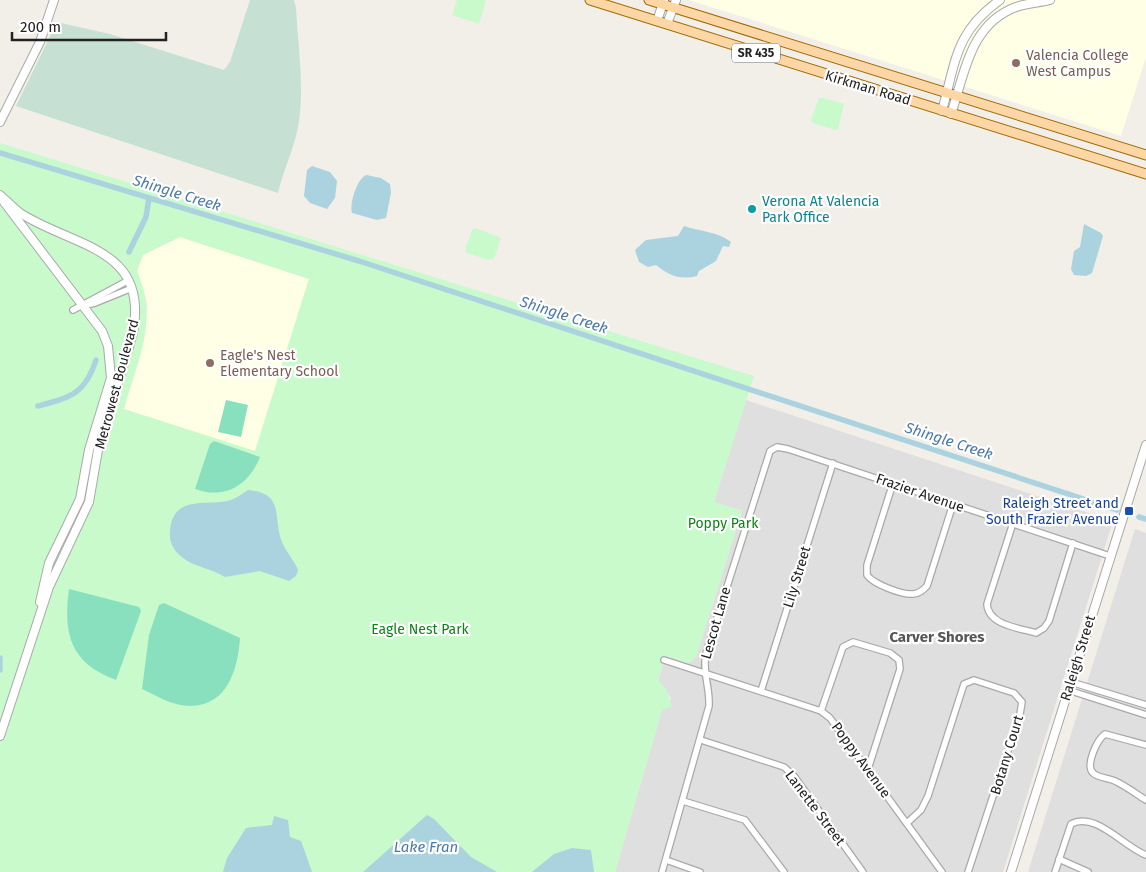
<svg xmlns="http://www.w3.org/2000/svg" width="1146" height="872" font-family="'Fira Sans',sans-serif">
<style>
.residential{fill:#e0dfdf}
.education{fill:#ffffe5}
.wetland{fill:#c6e0d4}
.park{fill:#c8facc;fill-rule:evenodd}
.pitch{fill:#88e0be}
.water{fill:#aad3df}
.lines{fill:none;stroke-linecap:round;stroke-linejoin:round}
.canal{stroke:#aad3df;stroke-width:5.5}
.minor-casing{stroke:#a9a9a9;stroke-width:8}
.tertiary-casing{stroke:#a9a9a9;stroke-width:10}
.primary-casing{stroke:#a06b00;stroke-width:11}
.minor{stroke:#fff;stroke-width:5.5}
.tertiary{stroke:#fff;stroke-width:8}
.primary{stroke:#fcd6a4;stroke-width:9}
.education-dot{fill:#8d6e63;stroke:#fff;stroke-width:2}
.culture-dot{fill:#0f9aa8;stroke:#fff;stroke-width:2}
.transit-dot{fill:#1a4fb4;stroke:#fff;stroke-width:2}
.labels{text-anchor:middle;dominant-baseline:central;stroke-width:4.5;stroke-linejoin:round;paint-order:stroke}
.shield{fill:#fff;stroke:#646464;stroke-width:1}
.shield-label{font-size:12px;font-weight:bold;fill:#222}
.education-label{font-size:14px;fill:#785e54;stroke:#fff;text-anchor:start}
.street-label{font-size:14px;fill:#222;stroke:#fff}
.culture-label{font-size:14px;fill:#0d838f;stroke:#fff;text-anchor:start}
.transit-label{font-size:14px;fill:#164399;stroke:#fff;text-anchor:end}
.park-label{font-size:14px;fill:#0c8416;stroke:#fff}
.water-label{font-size:15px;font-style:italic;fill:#4a7aab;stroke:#fff}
.neighbourhood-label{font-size:15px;font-weight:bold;fill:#555;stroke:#fff}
</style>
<rect width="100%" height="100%" fill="#f2efe9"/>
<g class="residential">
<path d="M 746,400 L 1113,521 L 1003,872 L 615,872 L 662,710 L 671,698 L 658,681 L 666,656 L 689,663 L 696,657 L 742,511 L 714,502 Z"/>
<path d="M 1135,529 L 1146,533 L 1146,872 L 1028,872 Z"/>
</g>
<g class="education">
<path d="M 689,0 L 1146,0 L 1146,57 L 1121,136 Z"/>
<path d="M 180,237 L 309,279 L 255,452 L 124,409 L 144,339 L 148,304 L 137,271 L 143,255 Z"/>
</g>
<path class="wetland" d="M 250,0 L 294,0 L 296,8 C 298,47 305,89 298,127 C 294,149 283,171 278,193 L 16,106 L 56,24 L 61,23 L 110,34 L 224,70 L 230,62 Z"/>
<g class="park">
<path d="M 457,0 L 486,0 L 479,24 L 452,15 Z"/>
<path d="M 819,98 L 824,98 L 844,104 L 838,129 L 835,130 L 813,123 L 811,120 Z"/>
<path d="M 0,143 L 754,376 L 714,502 L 742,511 L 696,657 L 689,663 L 666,656 L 658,680 L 666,689 L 672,707 L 662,710 L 615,872 L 0,872 ZM 180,237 L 309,279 L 255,451 L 124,409 C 138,358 159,322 137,271 L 143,255 Z"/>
<path d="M 475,228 L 501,238 L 494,259 L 489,260 L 467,253 L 465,250 L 472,230 Z"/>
</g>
<g class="pitch">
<path d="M 226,400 L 248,405 L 241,437 L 218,432 Z"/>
<path d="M 214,441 L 260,457 C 249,485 225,500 195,489 L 210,444 Z"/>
<path d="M 69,589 L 139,607 L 141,611 L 116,680 C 70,663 63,634 69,589 Z"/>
<path d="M 164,603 L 240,638 C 238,668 228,706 190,706 C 173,706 157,696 142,689 L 149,635 L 159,605 Z"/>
</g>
<g class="water">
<path d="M 312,166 L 330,172 L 337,181 L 335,198 L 327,209 L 310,203 L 304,196 L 307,170 Z"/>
<path d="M 366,175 L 381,178 L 390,184 L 391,193 L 386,218 L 377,220 L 352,213 C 349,204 357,179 366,175 Z"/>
<path d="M 1084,224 L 1101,233 L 1103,236 L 1092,273 L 1086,276 L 1074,275 L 1071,269 L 1074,251 L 1080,247 Z"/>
<path d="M 684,226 C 701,232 717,231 731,242 L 729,247 L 723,246 L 716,261 L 699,271 L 697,276 C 679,280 670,276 656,265 L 648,267 L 639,262 L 635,250 L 646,240 L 678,236 Z"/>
<path d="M 248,490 C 286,494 272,517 282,542 C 286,552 294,560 298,570 L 296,576 L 289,581 L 260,571 L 225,577 C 211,568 194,567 183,558 C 174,551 169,543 170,532 C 172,493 208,507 231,500 C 237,498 243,493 248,490 Z"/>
<path d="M 427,815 L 434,819 L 471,857 L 497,872 L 363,872 Z"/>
<path d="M 274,816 L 288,820 L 290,837 L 301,841 L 312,872 L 223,872 L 227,858 L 246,828 L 272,825 Z"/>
<path d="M 572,848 L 591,850 L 594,872 L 532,872 L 554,854 Z"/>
</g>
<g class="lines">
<g class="canal">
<path d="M 0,153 L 359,261 L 1117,510"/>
<path d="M 129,252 L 146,217 L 149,198"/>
<path d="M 38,406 C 71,397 85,394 96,360"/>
<path d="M 1139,517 L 1146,519"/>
<path d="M 0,658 L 0,670"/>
</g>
<defs>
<g id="minor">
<path d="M 86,305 L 95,303 L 132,288"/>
<path d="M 73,310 L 129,280"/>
<path d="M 893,483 L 867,565 L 867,575 C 873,584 902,595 913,594 C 919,594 923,590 927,586 L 953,504"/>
<path d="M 1013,523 L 987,604 C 988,625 1019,628 1036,633 L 1044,628 L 1049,621 L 1073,543"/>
<path d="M 664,660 L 821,711 L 830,718 L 942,872"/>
<path d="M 1071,682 L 1146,705"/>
<path d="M 1068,690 L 1146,715"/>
<path d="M 761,691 L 833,463"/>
<path d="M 821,711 L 843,647 L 853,642 L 890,653 L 899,660 L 900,669 L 868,769"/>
<path d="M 701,740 L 784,767 L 794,776 L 863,872"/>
<path d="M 1146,745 L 1105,734 C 1097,740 1085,765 1093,773 C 1098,778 1109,778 1115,781 C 1126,786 1136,794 1146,800"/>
<path d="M 683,801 L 745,820 L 784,872"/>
<path d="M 907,823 L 921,810 L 928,796 L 964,684 L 974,680 L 1014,693 L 1022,702 L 1020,714 L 968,872"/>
<path d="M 1059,859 L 1088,872"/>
<path d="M 666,860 L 700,872"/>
<path d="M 662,872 L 709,706 C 710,687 702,672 706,653 L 770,451 L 777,447 L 788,449 L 1110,556"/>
<path d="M 1055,872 L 1071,824 C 1095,811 1123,846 1146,855"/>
</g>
<g id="tertiary">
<path d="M 657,21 L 664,0"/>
<path d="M 667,24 L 676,0"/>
<path d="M 942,111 C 956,61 955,32 1000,0"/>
<path d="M 951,114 C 965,73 970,24 1016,7 C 1027,3 1039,3 1050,0"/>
<path d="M 0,122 L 40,42 L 54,0"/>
<path d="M 0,195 C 7,201 13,208 20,213 C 75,248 149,247 133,333 L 98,450 L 89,502 L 49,587 L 0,736"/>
<path d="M 4,202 L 102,331 L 108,346 L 111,378 L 89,450 L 80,499 L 49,563 L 40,602"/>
<path d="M 1011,872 L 1146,445"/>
</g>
<g id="primary">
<path d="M 590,0 L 1146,174"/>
<path d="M 649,0 L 1146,155"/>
</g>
</defs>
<use href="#minor" class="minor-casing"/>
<use href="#tertiary" class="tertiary-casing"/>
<use href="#primary" class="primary-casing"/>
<use href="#minor" class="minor"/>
<use href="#tertiary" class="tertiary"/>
<use href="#primary" class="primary"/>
</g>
<g class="education-dot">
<circle cx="1016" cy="63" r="5"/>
<circle cx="210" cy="363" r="5"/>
</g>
<circle class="culture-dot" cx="752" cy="209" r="5"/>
<rect class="transit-dot" x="1124" y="506" width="10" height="10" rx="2.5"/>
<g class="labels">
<rect class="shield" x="732" y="43.5" width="48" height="19" rx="4"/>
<g class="shield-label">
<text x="756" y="53">SR 435</text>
</g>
<g class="education-label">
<text x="1026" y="55">Valencia College<tspan x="1026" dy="16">West Campus</tspan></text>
<text x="220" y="355">Eagle's Nest<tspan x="220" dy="16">Elementary School</tspan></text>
</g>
<g class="street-label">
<text transform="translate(868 88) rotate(17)">Kirkman Road</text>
<text transform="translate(117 384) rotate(-75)">Metrowest Boulevard</text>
<text transform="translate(920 493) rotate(19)">Frazier Avenue</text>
<text transform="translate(797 577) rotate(-73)">Lily Street</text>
<text transform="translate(716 623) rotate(-74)">Lescot Lane</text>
<text transform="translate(1078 658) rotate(-73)">Raleigh Street</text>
<text transform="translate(1007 755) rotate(-73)">Botany Court</text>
<text transform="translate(861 760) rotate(54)">Poppy Avenue</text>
<text transform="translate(815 808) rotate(53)">Lanette Street</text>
</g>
<g class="culture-label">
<text x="762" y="201">Verona At Valencia<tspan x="762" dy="16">Park Office</tspan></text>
</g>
<g class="transit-label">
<text x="1119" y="503">Raleigh Street and<tspan x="1119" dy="16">South Frazier Avenue</tspan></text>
</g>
<g class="park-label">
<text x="723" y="523">Poppy Park</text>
<text x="420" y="629">Eagle Nest Park</text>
</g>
<g class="water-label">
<text transform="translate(177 193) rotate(17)">Shingle Creek</text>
<text transform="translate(564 315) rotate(18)">Shingle Creek</text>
<text transform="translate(949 441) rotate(18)">Shingle Creek</text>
<text x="426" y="847">Lake Fran</text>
</g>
<g class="neighbourhood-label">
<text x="937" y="637">Carver Shores</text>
</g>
</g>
<path d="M12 32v8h154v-8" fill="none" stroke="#222222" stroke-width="2.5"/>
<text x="20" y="32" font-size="15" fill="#222222" stroke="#ffffff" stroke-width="4" paint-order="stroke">200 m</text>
</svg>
